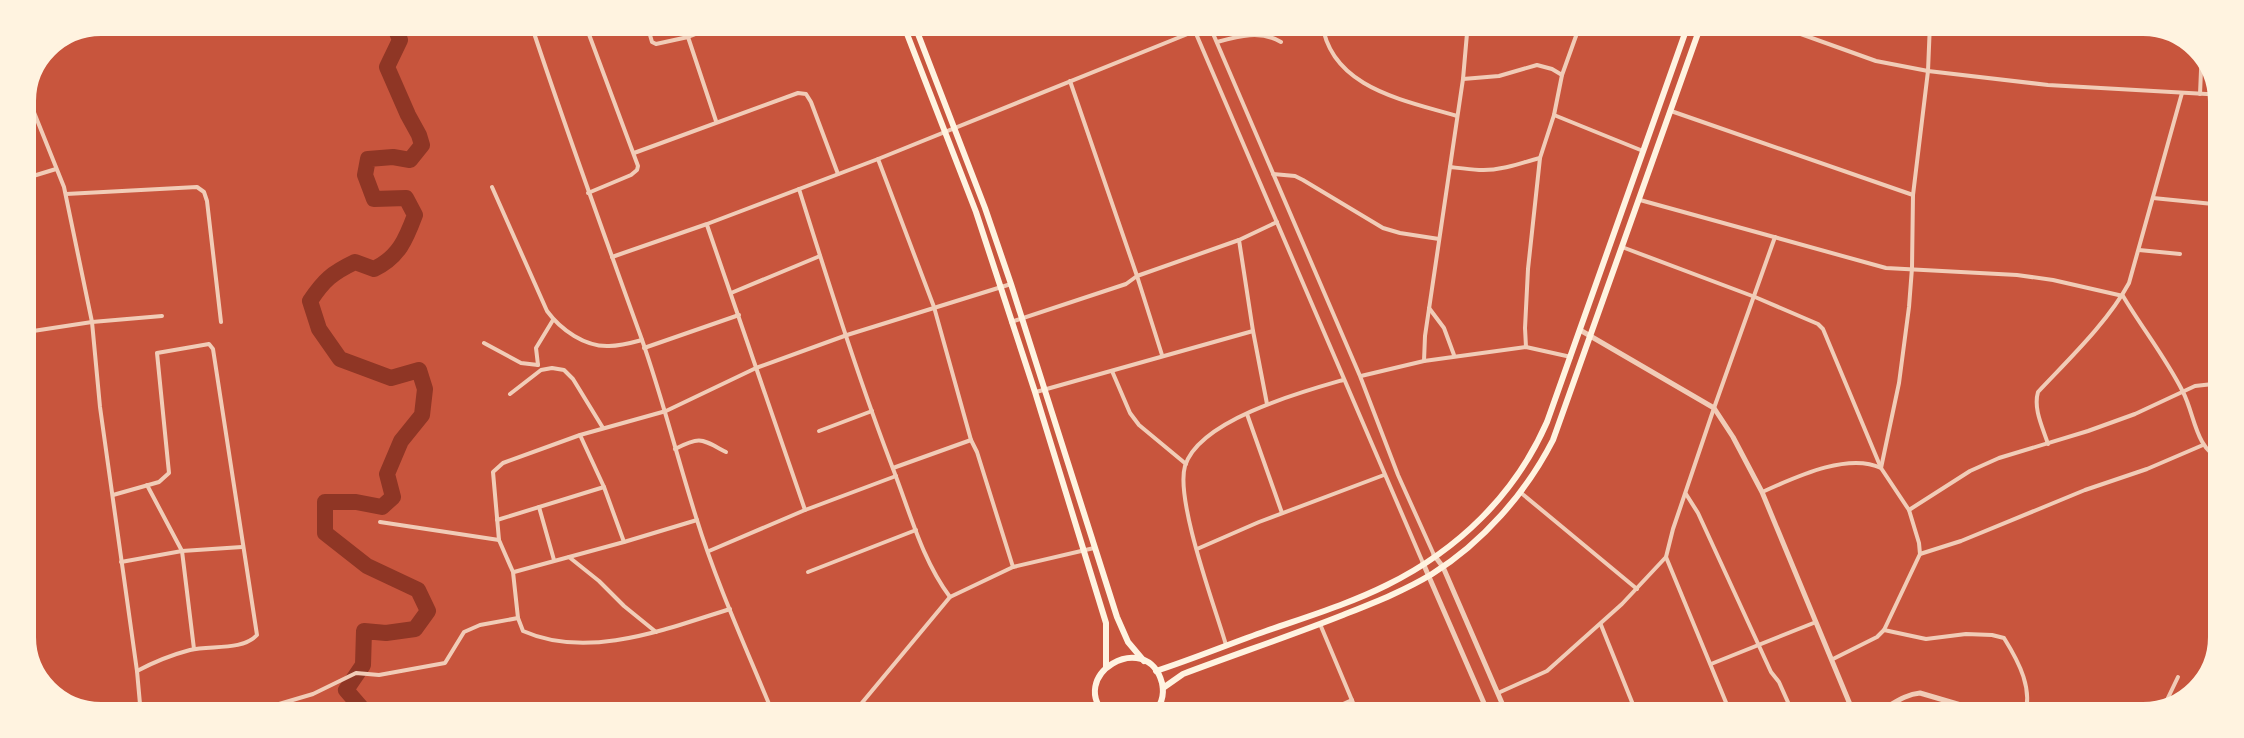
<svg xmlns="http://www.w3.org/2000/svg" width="2244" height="738" font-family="Quicksand,sans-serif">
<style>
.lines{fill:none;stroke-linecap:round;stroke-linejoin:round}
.river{stroke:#8f3625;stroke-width:16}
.minor{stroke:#f1ccb7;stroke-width:4}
.tertiary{stroke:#f1ccb7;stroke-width:5}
.primary{stroke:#fff3e0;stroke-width:6}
.rim{fill:none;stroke:#fff3e0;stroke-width:4}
</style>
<rect width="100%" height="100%" fill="#c8553d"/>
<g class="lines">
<path class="river" d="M 392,20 L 400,40 L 387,67 L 408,115 L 419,135 L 422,145 L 410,160 L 393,157 L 368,159 L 365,175 L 374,199 L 406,198 L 415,215 C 406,239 399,257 374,269 L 355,262 C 332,273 324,280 310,301 L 319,329 L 340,359 L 391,378 L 419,370 L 425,389 L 422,415 L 401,441 L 387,474 L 393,497 L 382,507 L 356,502 L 325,502 L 325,533 L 367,566 L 418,590 L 428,611 L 415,629 L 386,633 L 364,631 L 363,665 L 346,690 L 365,712 L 396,711 L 403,716"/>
<g class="minor">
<path d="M 530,21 C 565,127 603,232 641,337 C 662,396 677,457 696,517 C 717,585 747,650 774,716"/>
<path d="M 584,21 L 638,166 L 637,170 L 631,175 L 588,193"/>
<path d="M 646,21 L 652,42 L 656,44 L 688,37 L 729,21"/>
<path d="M 1191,22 L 1423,563"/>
<path d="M 1208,22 L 1360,376 L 1398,475 L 1434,555"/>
<path d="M 1322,22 C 1330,88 1404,100 1457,116"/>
<path d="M 1767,22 L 1876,61 L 1928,71 L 2048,85 L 2224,95"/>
<path d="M 688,37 L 716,121"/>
<path d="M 1217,42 C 1239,36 1261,30 1281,42"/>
<path d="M 1463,79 L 1499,76 L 1537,65 L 1552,69 L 1562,75"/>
<path d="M 1070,81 L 1137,276 L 1162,355"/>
<path d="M 25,90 L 64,187 L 92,322 L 100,407 L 137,671 L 141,715"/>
<path d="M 2200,94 L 2202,47"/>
<path d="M 1671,111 L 1913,195"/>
<path d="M 1554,115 L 1643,151"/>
<path d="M 634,153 L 798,93 L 806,94 L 811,102 L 838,174"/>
<path d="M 878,159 L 934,307 L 971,440 L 977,452 L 1013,567"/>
<path d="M 1450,167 C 1467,169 1486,172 1502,168 C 1515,166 1527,161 1540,158"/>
<path d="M 1273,174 L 1295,176 L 1303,180 L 1383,228 L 1400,233 L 1439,239"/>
<path d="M 20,180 L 56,169"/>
<path d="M 492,187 L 547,311 C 561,330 585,347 609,346 C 620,346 631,343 642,340"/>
<path d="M 799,189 C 829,284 859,381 895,474 C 911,516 923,561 950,597"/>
<path d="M 66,194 L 197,187 L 204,192 L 207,201 L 221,322"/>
<path d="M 2153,198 L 2223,205"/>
<path d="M 1640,200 L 1886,268 L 2017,275 L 2053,280 L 2123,296 C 2142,328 2166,358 2183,392 C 2195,415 2195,449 2222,460"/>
<path d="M 707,225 L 805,510"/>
<path d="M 1239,240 L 1253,331 L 1267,404"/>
<path d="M 1622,247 L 1755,297 L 1818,324 L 1823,329 L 1881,468 L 1909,510 L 1919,543 L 1920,554 L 1884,630 L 1877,637 L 1833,659"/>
<path d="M 2139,250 L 2180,254"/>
<path d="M 612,257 L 707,224 L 878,159 L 1195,31"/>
<path d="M 731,293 L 820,256"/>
<path d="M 1429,308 L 1444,328 L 1454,355"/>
<path d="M 1011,322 L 1126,284 L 1137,276 L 1239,240 L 1277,222"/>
<path d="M 20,333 L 92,322 L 162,316"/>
<path d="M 484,343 L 521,363 L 538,365"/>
<path d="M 1526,347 L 1525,328 L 1528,269 L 1540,158 L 1554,115 L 1562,75 L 1581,22"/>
<path d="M 644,348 L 739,315"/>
<path d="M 1424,361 L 1425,336 L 1463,79 L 1468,22"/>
<path d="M 538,365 L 536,348 L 553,320"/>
<path d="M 1112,371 L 1130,413 L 1139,425 L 1186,464"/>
<path d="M 1361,376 L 1424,361 L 1526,347 L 1571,357"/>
<path d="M 1036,392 L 1253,331"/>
<path d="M 510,394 L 541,370 L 552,368 L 564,370 L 573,379 L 603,428"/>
<path d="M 1247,414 L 1282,513"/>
<path d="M 819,431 L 872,411"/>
<path d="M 580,435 L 604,487 L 624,542 L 697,520"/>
<path d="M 2048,444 C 2043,428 2033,409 2038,392 C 2068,360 2108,322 2129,283 L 2182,93"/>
<path d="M 675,449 C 701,436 701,439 726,452"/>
<path d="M 893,468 L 971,440"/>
<path d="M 147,485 L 182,551 L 194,649"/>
<path d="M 1520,492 L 1637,589"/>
<path d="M 1762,492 C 1794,478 1847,452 1881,468 L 1899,383 L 1909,307 L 1912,268 L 1913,195 L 1928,71 L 1930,23"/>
<path d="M 1686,494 L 1698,513 L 1771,672 L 1779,682 L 1795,718"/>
<path d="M 113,495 L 159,482 L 169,473 L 157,353 L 209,344 L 213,349 L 257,635 C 242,651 211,645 190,650 C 171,655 154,662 137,671"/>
<path d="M 539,507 L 554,560"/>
<path d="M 1909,510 L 1970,471 L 1999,458 L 2088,431 L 2135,414 L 2195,386 L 2222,383"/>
<path d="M 497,520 L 604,487"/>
<path d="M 380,522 L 499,540"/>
<path d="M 1197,549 L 1259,522 L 1384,475"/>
<path d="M 709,551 L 805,510 L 896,476"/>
<path d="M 1920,554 L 1961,541 L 2085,490 L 2147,469 L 2203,445"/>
<path d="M 569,557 L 599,581 L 624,606 L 656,632"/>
<path d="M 1666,557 L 1732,717"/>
<path d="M 121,562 L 182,551 L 242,547"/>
<path d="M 514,572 L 624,542"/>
<path d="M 808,572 L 916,530"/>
<path d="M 730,609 C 666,629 588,660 523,631 L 518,618 L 513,572 L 499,540 L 493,472 L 503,463 L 580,435 L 666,411 L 756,368 L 847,335 L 1011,284"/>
<path d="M 1320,624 L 1359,717"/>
<path d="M 1601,625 L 1638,717"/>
<path d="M 1884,630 L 1926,639 L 1966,634 L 1992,635 L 2004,638 C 2019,662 2034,690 2024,718"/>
<path d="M 1226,645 C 1215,607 1175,500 1185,466 C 1199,420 1301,392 1343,380"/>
<path d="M 1711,664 L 1816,622"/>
<path d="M 1498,693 L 1547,671 L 1556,663 L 1622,604 L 1666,557 L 1673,529 L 1714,408 L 1775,237"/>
<path d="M 2173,708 L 2166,702 L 2178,677"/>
<path d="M 242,715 L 313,694 L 356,673 L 379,675 L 445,663 L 464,632 L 480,625 L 518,618"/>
<path d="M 851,716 L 950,597 L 1013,567 L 1094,548"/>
<path d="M 1067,716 L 1099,705"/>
<path d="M 1314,717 L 1352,700"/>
</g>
<g class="tertiary">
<path d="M 1580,330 L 1714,408 L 1733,437 L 1762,492 L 1854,714 L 1858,717 C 1882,716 1897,695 1920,693 L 1988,713 L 1996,718"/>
<path d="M 1434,555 L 1443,567 L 1508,717"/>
<path d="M 1423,563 L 1490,717"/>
</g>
<g class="primary">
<path d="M 902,21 L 976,212 L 1035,392 L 1106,623 L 1106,667"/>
<path d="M 913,21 L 985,208 L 1011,284 L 1117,617 L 1128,642 L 1144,661"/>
<path d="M 1156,671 C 1193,659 1229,644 1266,631 C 1306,617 1349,604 1387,585 C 1458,550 1515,495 1547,422 L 1689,22"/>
<path d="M 1163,688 L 1183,674 C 1236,654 1290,636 1343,615 C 1373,603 1404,591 1432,574 C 1482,543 1526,493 1553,440 L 1702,22"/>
<path d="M 1108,717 C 1063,676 1147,627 1162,683 C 1165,696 1160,708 1150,717"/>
</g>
</g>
<path d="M0 0H2244V738H0ZM101 34H2143A67 67 0 0 1 2210 101V637A67 67 0 0 1 2143 704H101A67 67 0 0 1 34 637V101A67 67 0 0 1 101 34Z" fill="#fff3e0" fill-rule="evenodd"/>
<path class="rim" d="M101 34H2143A67 67 0 0 1 2210 101V637A67 67 0 0 1 2143 704H101A67 67 0 0 1 34 637V101A67 67 0 0 1 101 34Z"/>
</svg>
